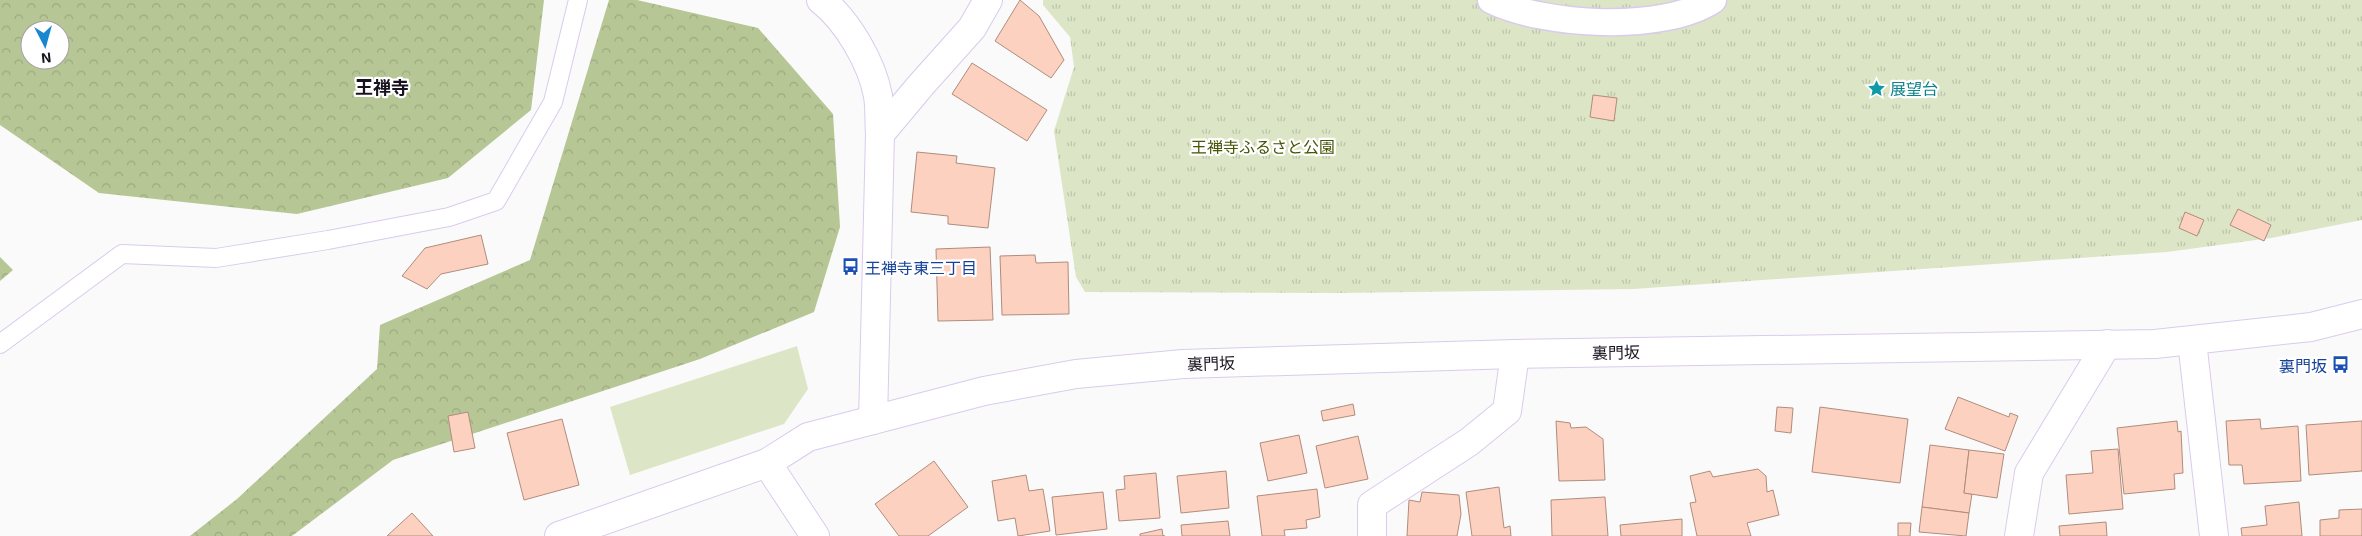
<svg xmlns="http://www.w3.org/2000/svg" width="2362" height="536" font-family="'Exo 2','Noto Sans JP',sans-serif">
<style>
.green{fill:#dce6c7}
.forest{fill:url(#forest-crowns);fill-rule:evenodd}
.park{fill:url(#park-tufts)}
.building{fill:#fdd1bf;stroke:#b08c7d}
.lines{fill:none;stroke-linecap:round;stroke-linejoin:round}
.service-casing{stroke:#dacbed;stroke-width:20}
.pedestrian-casing{stroke:#dacbed;stroke-width:29}
.minor-casing{stroke:#dacbed;stroke-width:30}
.tertiary-casing{stroke:#dacbed;stroke-width:30}
.service{stroke:#fff;stroke-width:18}
.pedestrian{stroke:#fff;stroke-width:26}
.minor{stroke:#fff;stroke-width:28}
.tertiary{stroke:#fff;stroke-width:28}
.labels{text-anchor:middle;dominant-baseline:central;stroke-width:4.5;stroke-linejoin:round;paint-order:stroke}
.culture-label{font-size:16px;fill:#0d838f;stroke:#fff;text-anchor:start}
.park-label{font-size:16px;fill:#455505;stroke:#fff}
.transit-label{font-size:16px;fill:#164399;stroke:#fff;text-anchor:start}
.street-label{font-size:16px;fill:#19131f;stroke:#fff}
.neighbourhood-label{font-size:18px;font-weight:bold;fill:#19131f;stroke:#fff}
</style>
<defs>
<pattern id="forest-crowns" width="20" height="18" patternUnits="userSpaceOnUse" patternTransform="scale(1.25)"><rect width="20" height="18" fill="#b7c695"/><path d="M2 6a3 3 0 1 1 6 0M12 15a3 3 0 1 1 6 0" fill="none" stroke="#9da980"/></pattern>
<pattern id="park-tufts" width="24" height="20" patternUnits="userSpaceOnUse" patternTransform="scale(1.25)"><rect width="24" height="20" fill="#dce6c7"/><path d="M3 7l-1-3M5 7V3M7 7l1-3M15 17l-1-3M17 17v-4M19 17l1-3" fill="none" stroke="#bcc4aa"/></pattern>
</defs>
<rect width="100%" height="100%" fill="#fafafa"/>
<path class="green" d="M 797,346 L 808,389 L 784,424 L 630,475 L 610,407 Z"/>
<g class="forest">
<path d="M 0,0 L 544,0 L 531,110 L 448,178 L 297,214 L 99,193 L 0,125 ZM 30,30 L 60,30 L 60,60 L 30,60 Z"/>
<path d="M 609,0 L 637,0 L 758,28 L 833,114 L 840,227 L 814,312 L 700,359 L 393,460 L 292,536 L 190,536 L 237,499 L 377,369 L 380,325 L 530,260 Z"/>
<path d="M 0,257 L 13,270 L 0,281 Z"/>
</g>
<path class="park" d="M 1043,0 L 2362,0 L 2362,220 L 2271,238 L 2167,252 L 1634,289 L 1339,293 L 1085,292 L 1076,277 L 1054,131 L 1074,67 L 1070,37 L 1043,5 Z"/>
<g class="building">
<path d="M 1020,0 L 1039,16 L 1064,60 L 1051,78 L 995,41 Z"/>
<path d="M 972,63 L 1047,110 L 1027,141 L 952,94 Z"/>
<path d="M 1593,95 L 1617,98 L 1614,121 L 1590,117 Z"/>
<path d="M 917,152 L 957,156 L 956,163 L 995,168 L 988,228 L 948,224 L 948,216 L 911,212 Z"/>
<path d="M 2238,209 L 2271,225 L 2264,241 L 2230,225 Z"/>
<path d="M 2185,212 L 2204,220 L 2197,236 L 2179,228 Z"/>
<path d="M 481,235 L 488,264 L 441,274 L 427,289 L 402,276 L 425,248 Z"/>
<path d="M 990,247 L 993,320 L 938,321 L 936,249 Z"/>
<path d="M 1035,255 L 1036,263 L 1068,262 L 1069,314 L 1002,315 L 1000,256 Z"/>
<path d="M 1958,397 L 2009,417 L 2010,413 L 2018,416 L 2005,451 L 1945,429 Z"/>
<path d="M 1353,404 L 1355,415 L 1323,421 L 1321,411 Z"/>
<path d="M 1777,407 L 1793,408 L 1791,433 L 1775,431 Z"/>
<path d="M 1820,407 L 1908,419 L 1900,483 L 1812,472 Z"/>
<path d="M 468,412 L 475,448 L 454,452 L 448,416 Z"/>
<path d="M 562,419 L 579,485 L 524,500 L 507,433 Z"/>
<path d="M 2260,419 L 2261,429 L 2298,426 L 2301,481 L 2244,484 L 2242,465 L 2229,465 L 2226,421 Z"/>
<path d="M 1556,421 L 1570,423 L 1571,428 L 1586,427 L 1603,439 L 1605,480 L 1559,481 Z"/>
<path d="M 2177,421 L 2178,432 L 2181,431 L 2183,473 L 2174,474 L 2175,489 L 2124,494 L 2117,428 Z"/>
<path d="M 2362,421 L 2362,471 L 2309,475 L 2306,425 Z"/>
<path d="M 1299,435 L 1307,473 L 1268,481 L 1260,443 Z"/>
<path d="M 1358,436 L 1368,479 L 1325,488 L 1316,446 Z"/>
<path d="M 1930,445 L 1969,450 L 1964,493 L 1972,494 L 1969,513 L 1922,507 Z"/>
<path d="M 2118,449 L 2123,509 L 2069,514 L 2066,475 L 2093,473 L 2091,451 Z"/>
<path d="M 1969,450 L 2004,454 L 1997,498 L 1964,493 Z"/>
<path d="M 934,461 L 968,507 L 928,536 L 899,536 L 875,504 Z"/>
<path d="M 1758,469 L 1766,476 L 1767,492 L 1773,490 L 1779,515 L 1747,523 L 1751,536 L 1697,536 L 1690,503 L 1696,502 L 1690,476 L 1710,471 L 1713,477 Z"/>
<path d="M 1226,471 L 1229,508 L 1181,513 L 1177,476 Z"/>
<path d="M 1156,473 L 1160,518 L 1119,521 L 1116,490 L 1125,489 L 1124,476 Z"/>
<path d="M 1026,475 L 1029,491 L 1043,489 L 1050,531 L 1018,536 L 1015,518 L 998,521 L 992,481 Z"/>
<path d="M 1499,487 L 1504,528 L 1510,526 L 1511,536 L 1472,536 L 1466,492 Z"/>
<path d="M 1317,489 L 1320,517 L 1306,520 L 1307,528 L 1284,530 L 1285,536 L 1262,536 L 1257,496 Z"/>
<path d="M 1103,492 L 1107,529 L 1056,535 L 1052,497 Z"/>
<path d="M 1422,492 L 1459,495 L 1461,514 L 1457,536 L 1407,536 L 1409,500 L 1420,502 Z"/>
<path d="M 1605,497 L 1608,536 L 1552,536 L 1551,500 Z"/>
<path d="M 2299,502 L 2302,536 L 2242,536 L 2241,528 L 2267,525 L 2265,506 Z"/>
<path d="M 1922,507 L 1969,513 L 1966,536 L 1919,532 Z"/>
<path d="M 2362,509 L 2362,536 L 2320,536 L 2320,520 L 2339,518 L 2339,510 Z"/>
<path d="M 412,513 L 433,536 L 387,536 Z"/>
<path d="M 1682,519 L 1682,536 L 1621,536 L 1620,525 Z"/>
<path d="M 1228,521 L 1230,536 L 1182,536 L 1181,525 Z"/>
<path d="M 2106,522 L 2107,536 L 2060,536 L 2059,526 Z"/>
<path d="M 1898,523 L 1911,523 L 1910,536 L 1898,536 Z"/>
<path d="M 1162,529 L 1163,536 L 1165,536 L 1140,536 L 1140,534 Z"/>
</g>
<g class="lines">
<defs>
<path id="service" d="M 0,344 L 122,254 L 216,258 L 328,240 L 449,217 L 496,201 L 553,102 L 578,0"/>
<path id="pedestrian" d="M 1491,0 C 1544,26 1662,33 1713,0"/>
<g id="minor">
<path d="M 880,134 L 921,85 L 972,28 L 988,0"/>
<path d="M 2192,341 L 2214,536"/>
<path d="M 767,463 L 815,536"/>
<path d="M 1372,536 L 1372,505 L 1469,442 L 1507,411 L 1515,354"/>
<path d="M 2019,536 L 2029,473 L 2107,344"/>
</g>
<g id="tertiary">
<path d="M 821,0 C 847,20 872,63 878,96 C 880,108 879,122 880,134 L 873,420"/>
<path d="M 559,536 L 767,463 L 808,437 L 984,391 L 1076,374 L 1183,364 L 1515,354 L 2155,344 L 2311,327 L 2362,314"/>
</g>
</defs>
<use href="#service" class="service-casing"/>
<use href="#pedestrian" class="pedestrian-casing"/>
<use href="#minor" class="minor-casing"/>
<use href="#tertiary" class="tertiary-casing"/>
<use href="#service" class="service"/>
<use href="#pedestrian" class="pedestrian"/>
<use href="#minor" class="minor"/>
<use href="#tertiary" class="tertiary"/>
</g>
<defs>
<symbol id="sight-bare" viewBox="-9 -9 18 18"><path d="M0-6L1.8-2.2L6-1.7L2.9 1.2L3.7 5.4L0 3.3L-3.7 5.4L-2.9 1.2L-6-1.7L-1.8-2.2Z" fill="#0f9aa8" stroke="#fff" stroke-width="2.5" paint-order="stroke"/></symbol>
<symbol id="bus-bare" viewBox="-9 -9 18 18"><path d="M-5-6H5V4H4V6H2V4H-2V6H-4V4H-5ZM-3.5-4V0h7V-4ZM-3.5 1.2v1.5H-2V1.2ZM2 1.2v1.5H3.5V1.2Z" fill="#1a4fb4" stroke="#fff" stroke-width="2.5" paint-order="stroke"/></symbol>
</defs>
<g fill-rule="evenodd">
<use href="#sight-bare" x="1864" y="76" width="25" height="25"/>
<use href="#bus-bare" x="838" y="254" width="25" height="25"/>
<use href="#bus-bare" x="2328" y="352" width="25" height="25"/>
</g>
<g class="labels">
<g class="culture-label">
<text x="1890" y="88">展望台</text>
</g>
<g class="park-label">
<text x="1263" y="146">王禅寺ふるさと公園</text>
</g>
<g class="transit-label">
<text x="865" y="267">王禅寺東三丁目</text>
<text x="2327" y="365" text-anchor="end">裏門坂</text>
</g>
<g class="street-label">
<text transform="translate(1616 352) rotate(-1)">裏門坂</text>
<text transform="translate(1211 363) rotate(-2)">裏門坂</text>
</g>
<g class="neighbourhood-label">
<text x="382" y="87">王禅寺</text>
</g>
</g>
<g transform="translate(45 45) rotate(174)"><circle r="24" fill="#ffffff" stroke="#a3a1a5"/>
<path d="M0-4L9 19L0 12L-9 19Z" fill="#1986d0"/>
<text y="-8" font-size="14" font-weight="bold" text-anchor="middle" fill="#19131f">N</text>
</g>
</svg>
